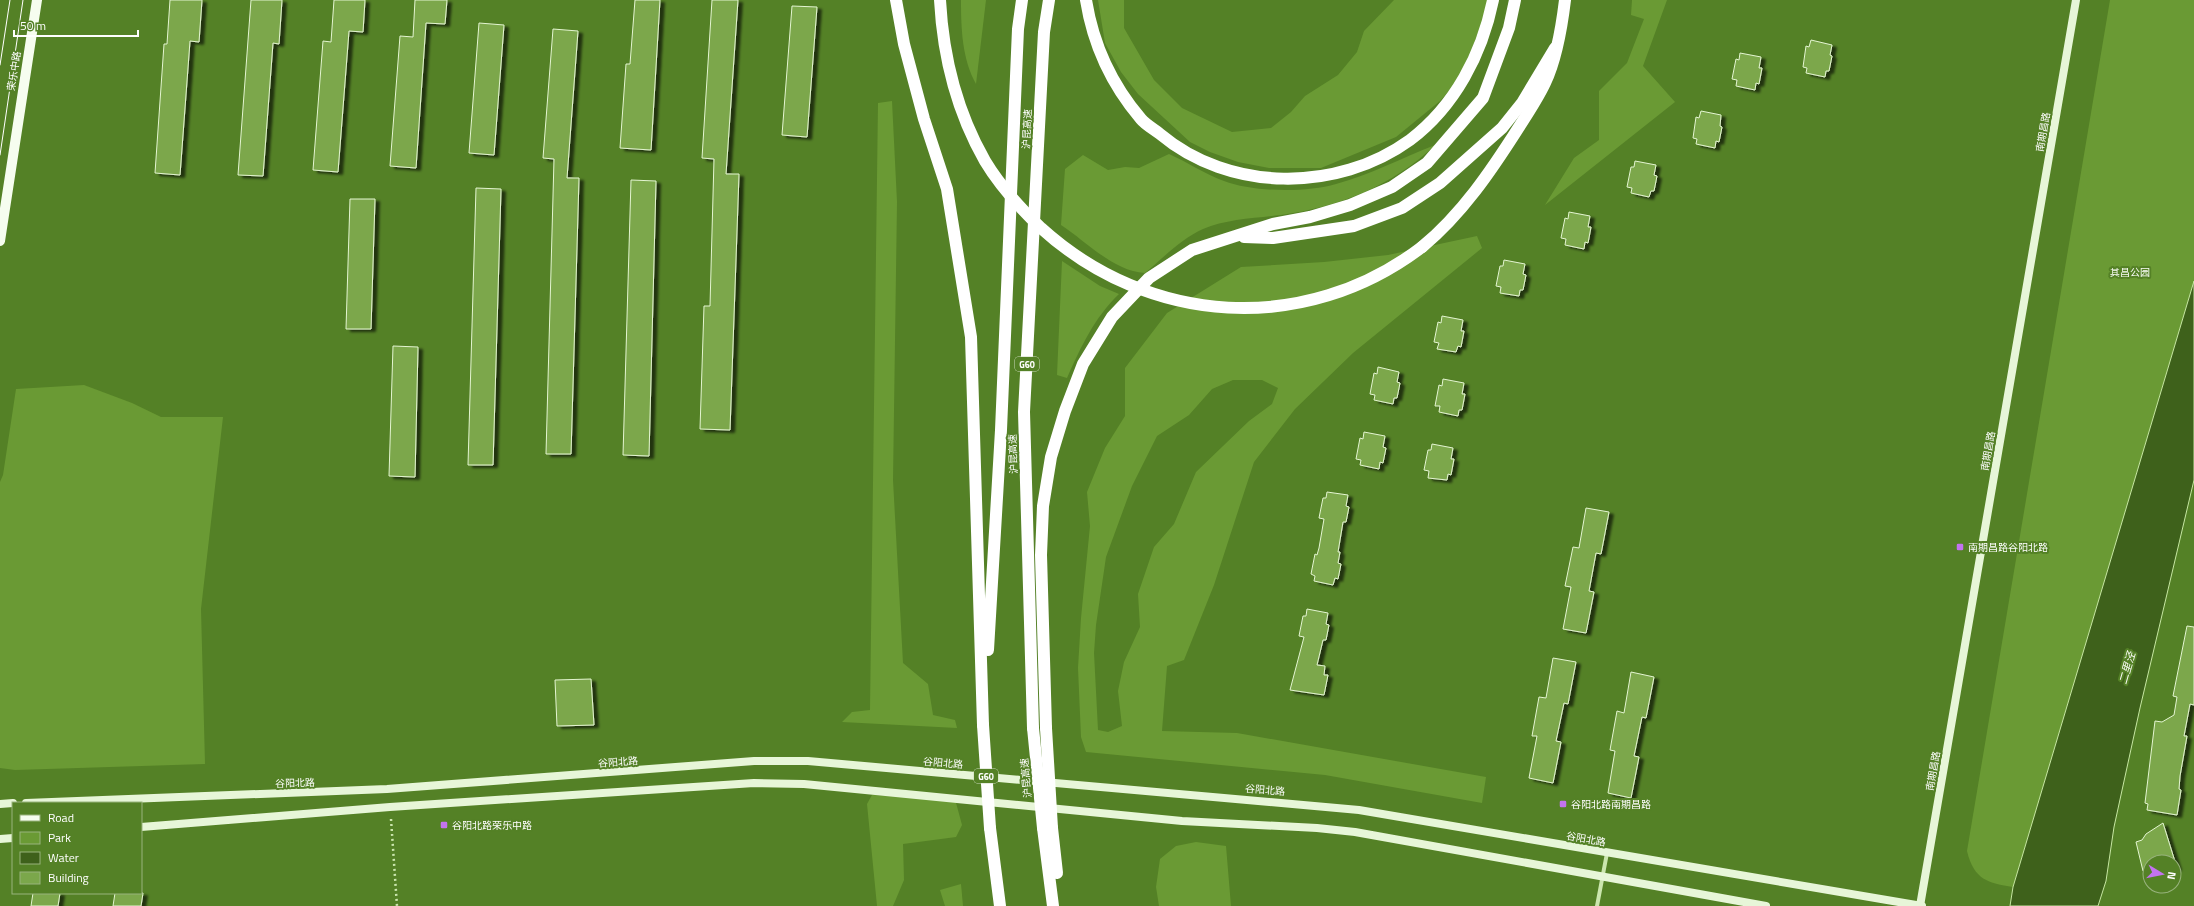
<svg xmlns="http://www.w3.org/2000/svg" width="2194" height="906" font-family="'Titillium Web','Noto Sans SC',sans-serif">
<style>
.green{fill:#6a9a34;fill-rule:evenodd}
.water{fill:#3e611b;stroke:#c7e7a3}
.building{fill:#7ba74b;stroke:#e4f5d1;filter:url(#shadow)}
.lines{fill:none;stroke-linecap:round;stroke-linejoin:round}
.path{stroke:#cbe6ae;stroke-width:2.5;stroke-dasharray:2 3;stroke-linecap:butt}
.minor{stroke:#cbe6ae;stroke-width:4}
.secondary{stroke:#e7f6d8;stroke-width:8}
.primary{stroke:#f6fdef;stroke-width:10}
.motorway{stroke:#fff;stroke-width:12}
.tram{stroke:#fff;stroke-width:1}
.motorway-bridge{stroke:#fff;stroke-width:12}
.poi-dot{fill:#c373ef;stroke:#548126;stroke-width:1.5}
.labels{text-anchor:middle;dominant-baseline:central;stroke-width:4;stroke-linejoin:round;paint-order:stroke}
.shield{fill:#548126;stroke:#ccd9be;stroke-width:1}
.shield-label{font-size:9px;font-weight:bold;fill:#fff}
.street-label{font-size:10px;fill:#fff;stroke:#548126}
.park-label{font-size:10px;fill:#fbfef8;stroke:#548126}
.poi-label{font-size:10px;fill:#fff;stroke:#548126;text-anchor:start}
.water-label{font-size:11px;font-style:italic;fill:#fbfdf8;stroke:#548126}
</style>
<defs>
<filter id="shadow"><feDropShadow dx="4.5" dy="2.5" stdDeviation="1" flood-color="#0009"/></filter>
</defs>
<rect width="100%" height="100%" fill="#548126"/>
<g class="green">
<path d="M 961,0 L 986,0 L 976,84 C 962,59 961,29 961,0 Z"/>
<path d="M 1098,0 L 1124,0 L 1124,28 L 1154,80 L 1182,108 L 1232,132 L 1271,128 L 1291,112 L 1305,96 L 1338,75 L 1357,52 L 1364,31 L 1394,0 L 1487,0 L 1483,20 L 1461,77 L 1440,101 L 1396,137 L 1321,168 L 1269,168 L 1238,162 L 1210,152 L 1190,142 L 1138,94 L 1121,72 L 1105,43 Z"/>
<path d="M 1632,0 L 1667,0 L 1643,66 L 1675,102 L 1545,205 L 1574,158 L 1599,140 L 1599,91 L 1627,63 L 1644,19 L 1631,15 Z"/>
<path d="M 2110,0 L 2194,0 L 2194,281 L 2013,887 C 1988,883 1974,880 1967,851 Z"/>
<path d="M 892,101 L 897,202 L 893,480 L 903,663 L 928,684 L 933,715 L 955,720 L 957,728 L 842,722 L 852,712 L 870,710 L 878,103 Z"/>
<path d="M 1435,145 C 1393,186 1338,207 1281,215 C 1256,218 1226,219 1203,229 C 1181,239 1163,258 1145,273 C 1113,271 1087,242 1061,225 L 1065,169 L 1083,155 L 1108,170 L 1125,167 L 1139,168 L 1169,154 C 1187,162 1205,174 1224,181 C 1253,192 1305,193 1336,184 C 1369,175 1402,158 1435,145 Z"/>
<path d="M 1477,236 L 1482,248 L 1353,353 L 1295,409 L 1254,462 L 1214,585 L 1184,660 L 1167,666 L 1162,731 L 1237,733 L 1486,777 L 1482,803 L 1325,775 L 1086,752 L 1081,737 L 1078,668 L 1081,618 L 1090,526 L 1087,492 L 1105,448 L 1125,416 L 1125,368 L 1167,313 L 1241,267 L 1324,262 L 1388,255 ZM 1233,380 L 1262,380 L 1278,388 L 1272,404 L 1249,421 L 1196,472 L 1174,524 L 1154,547 L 1138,594 L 1140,627 L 1124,662 L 1118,691 L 1122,726 L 1108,732 L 1098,730 L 1094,653 L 1096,625 L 1106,557 L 1132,486 L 1157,436 L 1189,415 L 1212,389 Z"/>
<path d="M 1062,261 L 1100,286 L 1119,294 C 1094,318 1081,347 1067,378 L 1057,375 Z"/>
<path d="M 84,385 L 132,403 L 161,417 L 223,417 L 201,609 L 205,764 L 15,770 L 0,768 L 0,482 L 3,475 L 16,389 Z"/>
<path d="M 872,795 L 955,799 L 962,825 L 956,837 L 903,844 L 904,880 L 893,906 L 877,906 L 867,804 Z"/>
<path d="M 1196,842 L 1226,846 L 1231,906 L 1159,906 L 1156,887 L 1160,859 L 1176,846 Z"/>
<path d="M 961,884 L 963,906 L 945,906 L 940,890 Z"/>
</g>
<path class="water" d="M 2194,281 L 2194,480 L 2140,708 L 2114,827 L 2106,881 L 2098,906 L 2010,906 L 2013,887 Z"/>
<g class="building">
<path d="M 170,0 L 202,0 L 199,42 L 190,41 L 180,175 L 155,173 L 164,44 L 167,44 Z"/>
<path d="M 251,0 L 282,0 L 279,44 L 273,43 L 263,176 L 238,175 Z"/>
<path d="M 334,0 L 365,0 L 363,32 L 349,31 L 338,172 L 313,170 L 323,41 L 331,42 Z"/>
<path d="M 415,0 L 447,0 L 445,24 L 426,23 L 416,168 L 390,166 L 400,36 L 413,37 Z"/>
<path d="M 635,0 L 660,0 L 651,150 L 620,148 L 626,64 L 630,64 Z"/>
<path d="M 712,0 L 738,0 L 726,174 L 739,174 L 730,430 L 700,429 L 704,306 L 710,306 L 714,159 L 702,158 Z"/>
<path d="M 792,6 L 817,7 L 807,137 L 782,135 Z"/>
<path d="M 479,23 L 504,25 L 494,155 L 469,153 Z"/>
<path d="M 553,29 L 578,31 L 567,178 L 579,178 L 571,454 L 546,454 L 554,159 L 543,158 Z"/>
<path d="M 1811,40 L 1832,45 L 1830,55 L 1832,56 L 1829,71 L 1826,71 L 1825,77 L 1806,73 L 1807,68 L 1803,67 L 1806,46 L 1809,47 Z"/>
<path d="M 1740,53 L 1761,57 L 1759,68 L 1762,68 L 1759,84 L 1756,83 L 1755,90 L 1736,86 L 1737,80 L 1732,79 L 1736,59 L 1739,60 Z"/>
<path d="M 1701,111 L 1721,115 L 1720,126 L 1722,127 L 1719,142 L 1716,141 L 1715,148 L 1696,144 L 1697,139 L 1693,138 L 1696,117 L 1699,118 Z"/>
<path d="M 1635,161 L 1656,165 L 1654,175 L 1657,176 L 1654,191 L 1651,191 L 1649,197 L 1631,193 L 1632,188 L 1627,187 L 1631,167 L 1634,167 Z"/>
<path d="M 631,180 L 656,181 L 649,456 L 623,455 Z"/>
<path d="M 476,188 L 501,189 L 493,465 L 468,465 Z"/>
<path d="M 350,199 L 375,199 L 371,329 L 346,329 Z"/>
<path d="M 1569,212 L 1590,216 L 1588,227 L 1591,227 L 1588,243 L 1585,242 L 1584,249 L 1565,245 L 1566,239 L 1561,238 L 1565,218 L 1568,219 Z"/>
<path d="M 1504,260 L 1525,264 L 1523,274 L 1526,275 L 1523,290 L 1520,290 L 1519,296 L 1500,293 L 1501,287 L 1496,286 L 1500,266 L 1503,266 Z"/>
<path d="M 1442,316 L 1463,320 L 1461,331 L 1464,331 L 1461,347 L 1458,346 L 1456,352 L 1437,349 L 1439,343 L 1434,342 L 1438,322 L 1441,323 Z"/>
<path d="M 393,346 L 418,347 L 415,477 L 389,476 Z"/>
<path d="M 1378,367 L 1399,372 L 1397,382 L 1400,383 L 1397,398 L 1394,398 L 1393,404 L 1374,400 L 1375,395 L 1370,394 L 1374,373 L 1377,374 Z"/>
<path d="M 1443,379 L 1464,383 L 1462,394 L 1465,394 L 1462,410 L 1459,410 L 1458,416 L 1439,412 L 1440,406 L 1435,406 L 1439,385 L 1442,386 Z"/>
<path d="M 1364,432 L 1385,436 L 1383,447 L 1386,448 L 1383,463 L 1380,462 L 1379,469 L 1360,465 L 1361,460 L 1356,459 L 1360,438 L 1363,439 Z"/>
<path d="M 1432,444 L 1453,448 L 1451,459 L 1454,459 L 1451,475 L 1448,474 L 1447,480 L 1428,478 L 1429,471 L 1424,470 L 1428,450 L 1431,450 Z"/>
<path d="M 1327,492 L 1348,495 L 1346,506 L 1349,507 L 1346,522 L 1343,522 L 1338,552 L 1340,552 L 1338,563 L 1341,564 L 1338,579 L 1335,578 L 1333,585 L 1314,581 L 1315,576 L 1311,574 L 1315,554 L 1317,555 L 1319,548 L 1324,519 L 1319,518 L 1323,498 L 1326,498 Z"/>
<path d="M 1586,508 L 1609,512 L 1601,554 L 1596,553 L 1589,591 L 1594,592 L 1586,633 L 1563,629 L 1571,587 L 1565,586 L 1573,547 L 1579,548 Z"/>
<path d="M 1307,609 L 1328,613 L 1326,624 L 1329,625 L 1326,640 L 1323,640 L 1317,665 L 1325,666 L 1324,675 L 1328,675 L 1324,695 L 1290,690 L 1304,637 L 1299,636 L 1303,616 L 1306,616 Z"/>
<path d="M 2187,626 L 2194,627 L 2194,705 L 2190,704 L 2184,736 L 2187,736 L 2180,776 L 2179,789 L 2181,790 L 2177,815 L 2147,810 L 2148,804 L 2145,803 L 2155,721 L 2162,722 L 2174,715 L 2177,697 L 2173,696 Z"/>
<path d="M 1553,658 L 1576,662 L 1568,704 L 1564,703 L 1556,741 L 1561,742 L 1553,783 L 1529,778 L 1537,736 L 1532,736 L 1539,697 L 1546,698 Z"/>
<path d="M 1631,672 L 1654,677 L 1646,718 L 1642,717 L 1634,756 L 1639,757 L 1631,798 L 1608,793 L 1615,751 L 1610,750 L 1617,711 L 1624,713 Z"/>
<path d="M 591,679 L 594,725 L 557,726 L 555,680 Z"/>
<path d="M 2163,823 L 2177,868 L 2174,869 L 2174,862 L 2150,862 L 2150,875 L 2148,875 L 2146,870 L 2143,871 L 2136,842 L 2142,840 L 2146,834 Z"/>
<path d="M 33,893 L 60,893 L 58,906 L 31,906 Z"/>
<path d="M 115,893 L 143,893 L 141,906 L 113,906 Z"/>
</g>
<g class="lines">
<path class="path" d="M 391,819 L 397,906"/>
<path class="minor" d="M 1597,906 L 1607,853"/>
<g class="secondary">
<path d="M 26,803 L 387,789 L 754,761 L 808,761 L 1359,810 L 1922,906"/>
<path d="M 0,804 L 13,803"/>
<path d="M 141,827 L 390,807 L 754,783 L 804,784 L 1182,821 L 1317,828 L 1355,832 L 1766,906"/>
<path d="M 0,839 L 13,838"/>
<path d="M 1920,906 L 2076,0"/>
</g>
<path class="primary" d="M 0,241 L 37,0"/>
<g class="motorway">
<path d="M 896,0 L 904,44 L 924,119 L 947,189 L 971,337 L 983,725"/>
<path d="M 1086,0 C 1093,44 1112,85 1141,119 C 1146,125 1154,129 1160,134 C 1229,192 1337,193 1410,140 C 1455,106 1482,54 1493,0"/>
<path d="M 1244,237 L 1273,238 L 1354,226 L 1402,208 L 1440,183 L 1502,128 L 1522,103 L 1555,48"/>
<path d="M 1422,247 C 1462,214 1491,171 1519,127 C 1528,113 1538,98 1545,83 C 1556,60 1562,25 1565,0"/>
<path d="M 988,650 L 1001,430 L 1018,29 L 1022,0"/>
<path d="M 1033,728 L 1024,412 L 1044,32 L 1049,0"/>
<path d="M 1046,728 L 1041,555 L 1043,506 L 1051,457 L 1065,411 L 1083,364 L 1112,317 L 1149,278 L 1192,250 L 1273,224 L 1310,217 L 1350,205 L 1392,187 L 1427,163 L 1483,98 L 1509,28 L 1515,0"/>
<path d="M 990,828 L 1000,906"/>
<path d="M 1043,828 L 1053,906"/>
<path d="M 1052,828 L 1057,873"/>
</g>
<g class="tram">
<path d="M 0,65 L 10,0"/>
<path d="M 0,155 L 23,0"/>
</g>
<g class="motorway-bridge">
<path d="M 940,0 C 943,56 957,112 985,161 C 1000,186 1020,208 1041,228 C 1149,326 1305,336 1422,247"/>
<path d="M 983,725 L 990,828"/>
<path d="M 1033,728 L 1043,828"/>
<path d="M 1046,728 L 1052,828"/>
</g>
</g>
<g class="poi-dot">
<rect x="1956" y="543" width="8" height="8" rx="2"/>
<rect x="1559" y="800" width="8" height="8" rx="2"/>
<rect x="440" y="821" width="8" height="8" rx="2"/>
</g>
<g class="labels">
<g class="shield">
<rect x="1015" y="357" width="24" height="14" rx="3"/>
<rect x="974" y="769" width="24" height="14" rx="3"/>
</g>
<g class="shield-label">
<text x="1027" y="364">G60</text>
<text x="986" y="776">G60</text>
</g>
<g class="street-label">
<text transform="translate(14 71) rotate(-81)">荣乐中路</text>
<text transform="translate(1027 129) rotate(-87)">沪昆高速</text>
<text transform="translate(2043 132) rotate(-80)">南期昌路</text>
<text transform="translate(1988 451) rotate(-80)">南期昌路</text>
<text transform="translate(1013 454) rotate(-92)">沪昆高速</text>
<text transform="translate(618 762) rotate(-4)">谷阳北路</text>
<text transform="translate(943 763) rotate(5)">谷阳北路</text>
<text transform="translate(1933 771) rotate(-80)">南期昌路</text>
<text transform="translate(1026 778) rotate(-95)">沪昆高速</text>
<text transform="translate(295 783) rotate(-2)">谷阳北路</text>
<text transform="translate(1265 790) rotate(5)">谷阳北路</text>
<text transform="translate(1586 839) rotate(10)">谷阳北路</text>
</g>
<g class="park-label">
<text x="2130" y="272">其昌公园</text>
</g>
<g class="poi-label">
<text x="1968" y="547">南期昌路谷阳北路</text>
<text x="1571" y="804">谷阳北路南期昌路</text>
<text x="452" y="825">谷阳北路荣乐中路</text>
</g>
<g class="water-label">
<text transform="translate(2127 668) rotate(-74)">二里泾</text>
</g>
</g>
<rect x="12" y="802" width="130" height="92" fill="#548126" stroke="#98b37d"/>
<rect x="20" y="815" width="20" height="6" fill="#f6fdef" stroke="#98b37d"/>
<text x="48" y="822" font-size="12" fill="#ffffff">Road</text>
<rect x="20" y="832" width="20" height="12" fill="#6a9a34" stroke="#98b37d"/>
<text x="48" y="842" font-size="12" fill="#ffffff">Park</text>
<rect x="20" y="852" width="20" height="12" fill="#3e611b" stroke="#98b37d"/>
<text x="48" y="862" font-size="12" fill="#ffffff">Water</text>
<rect x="20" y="872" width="20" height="12" fill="#7ba74b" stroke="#98b37d"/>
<text x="48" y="882" font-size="12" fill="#ffffff">Building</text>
<g transform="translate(2162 874) rotate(100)"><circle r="19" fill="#548126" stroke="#98b37d"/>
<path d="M0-3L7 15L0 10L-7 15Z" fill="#c373ef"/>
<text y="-6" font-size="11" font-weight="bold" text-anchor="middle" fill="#ffffff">N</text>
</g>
<path d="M14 30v6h124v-6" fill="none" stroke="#ffffff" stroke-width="2"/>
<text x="20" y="30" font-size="12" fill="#ffffff" stroke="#548126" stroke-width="3" paint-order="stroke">50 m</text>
</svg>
